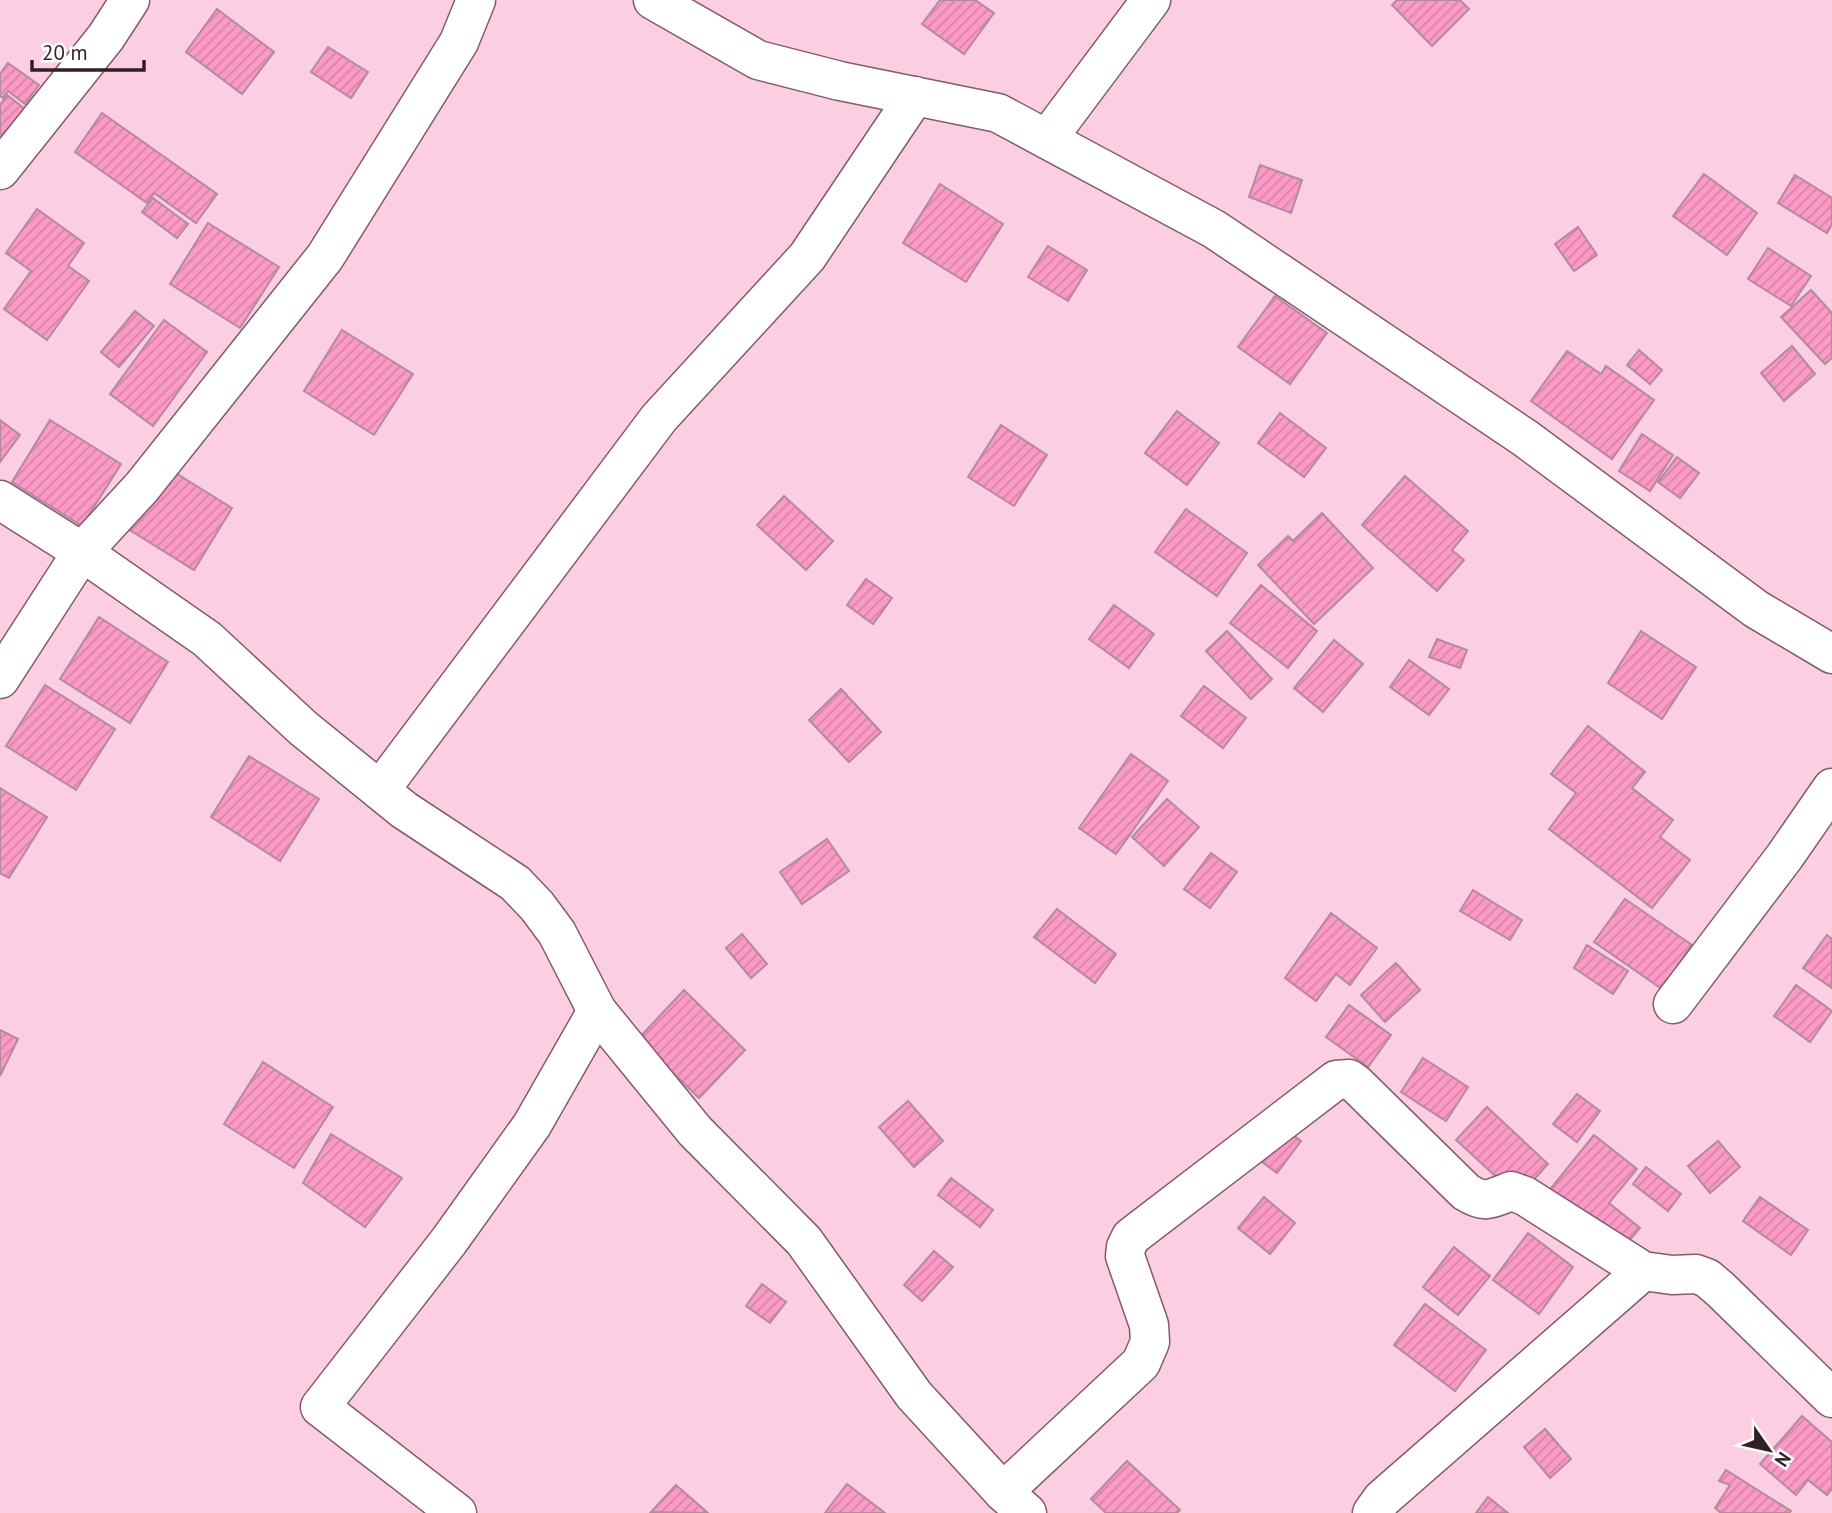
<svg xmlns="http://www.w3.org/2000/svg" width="1832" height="1513" font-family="'PT Sans',sans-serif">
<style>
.building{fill:url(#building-hatch);stroke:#b48a9c;stroke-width:2}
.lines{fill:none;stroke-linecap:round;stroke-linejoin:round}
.minor-casing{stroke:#835b6d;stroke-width:41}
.minor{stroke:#fff;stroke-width:38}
</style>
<defs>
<pattern id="building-hatch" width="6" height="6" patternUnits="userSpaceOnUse" patternTransform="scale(1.75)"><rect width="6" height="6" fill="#fb99c7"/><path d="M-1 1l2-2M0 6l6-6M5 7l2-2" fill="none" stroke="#d783ab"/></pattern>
</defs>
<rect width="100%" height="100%" fill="#fccee2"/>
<g class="building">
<path d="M 940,0 L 975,0 L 994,13 L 964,54 L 922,24 Z"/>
<path d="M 1397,0 L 1460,0 L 1469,9 L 1432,46 L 1392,5 Z"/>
<path d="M 217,9 L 274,52 L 242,94 L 186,52 Z"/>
<path d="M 328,47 L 368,72 L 351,98 L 311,72 Z"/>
<path d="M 8,63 L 39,85 L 25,104 L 8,91 L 3,98 L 0,96 L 0,74 Z"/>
<path d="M 7,95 L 25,109 L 4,137 L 0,134 L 0,105 Z"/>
<path d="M 102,113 L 217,194 L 196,223 L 154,193 L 147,203 L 75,152 Z"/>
<path d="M 1260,165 L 1302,180 L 1291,213 L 1249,197 Z"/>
<path d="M 1704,174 L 1757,213 L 1727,255 L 1673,216 Z"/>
<path d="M 1795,175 L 1832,198 L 1832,224 L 1827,233 L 1778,203 Z"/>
<path d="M 940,184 L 1003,224 L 966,282 L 903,243 Z"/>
<path d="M 153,198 L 188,224 L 177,238 L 142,212 Z"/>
<path d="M 37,209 L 84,243 L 68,266 L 89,281 L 47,340 L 4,309 L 31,271 L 6,253 Z"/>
<path d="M 208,223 L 279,267 L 240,328 L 170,284 Z"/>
<path d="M 1578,227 L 1597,255 L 1574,271 L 1555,244 Z"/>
<path d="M 1048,246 L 1087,270 L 1068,301 L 1028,277 Z"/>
<path d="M 1768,248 L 1811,276 L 1791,306 L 1748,279 Z"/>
<path d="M 1811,290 L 1832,313 L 1832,358 L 1825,364 L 1781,317 Z"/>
<path d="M 1275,296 L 1327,333 L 1290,384 L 1238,347 Z"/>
<path d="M 135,311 L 154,326 L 119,367 L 101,352 Z"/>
<path d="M 164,320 L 207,352 L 153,426 L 110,394 Z"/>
<path d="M 342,330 L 413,374 L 374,435 L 304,391 Z"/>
<path d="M 1792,346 L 1815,374 L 1784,401 L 1761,373 Z"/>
<path d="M 1639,350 L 1662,370 L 1650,384 L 1627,365 Z"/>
<path d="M 1567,351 L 1601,374 L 1606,366 L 1654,400 L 1612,459 L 1531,401 Z"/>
<path d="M 1177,411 L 1219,443 L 1187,485 L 1145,453 Z"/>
<path d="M 1280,413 L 1326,448 L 1304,477 L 1258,443 Z"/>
<path d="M 0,420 L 20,435 L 0,462 Z"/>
<path d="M 50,420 L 121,464 L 82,526 L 12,482 Z"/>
<path d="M 1001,425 L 1047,455 L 1014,506 L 968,477 Z"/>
<path d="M 1642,434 L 1673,455 L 1650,491 L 1619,471 Z"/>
<path d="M 1677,457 L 1699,473 L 1680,498 L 1658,482 Z"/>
<path d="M 166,467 L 232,508 L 194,570 L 128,529 Z"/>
<path d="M 1405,476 L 1468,531 L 1452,550 L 1464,560 L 1437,591 L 1362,525 Z"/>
<path d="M 784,496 L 833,541 L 806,570 L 757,525 Z"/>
<path d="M 1186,509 L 1247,553 L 1217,596 L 1155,552 Z"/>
<path d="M 1322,513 L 1373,568 L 1314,624 L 1258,565 L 1288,536 L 1293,541 Z"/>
<path d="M 866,579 L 892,598 L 873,624 L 847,605 Z"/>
<path d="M 1261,585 L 1317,631 L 1288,668 L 1230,623 Z"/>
<path d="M 1114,605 L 1154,634 L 1129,668 L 1089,639 Z"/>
<path d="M 99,617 L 168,662 L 130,723 L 60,679 Z"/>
<path d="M 1227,631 L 1272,679 L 1251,699 L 1206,651 Z"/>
<path d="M 1641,631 L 1696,667 L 1662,719 L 1608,683 Z"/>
<path d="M 1437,639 L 1467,650 L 1460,668 L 1429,657 Z"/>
<path d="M 1334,640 L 1363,664 L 1323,712 L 1294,688 Z"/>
<path d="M 1409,660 L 1449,689 L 1429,715 L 1390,687 Z"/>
<path d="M 45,685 L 115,729 L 76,790 L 6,746 Z"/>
<path d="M 1204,686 L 1246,718 L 1223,748 L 1181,716 Z"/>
<path d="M 841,689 L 881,732 L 849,762 L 809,720 Z"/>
<path d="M 1588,726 L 1645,772 L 1632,788 L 1673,820 L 1660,837 L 1690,860 L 1652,908 L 1549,829 L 1576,793 L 1551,774 Z"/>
<path d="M 1131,754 L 1168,781 L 1116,854 L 1079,828 Z"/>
<path d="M 249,756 L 319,799 L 280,861 L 211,817 Z"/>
<path d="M 0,788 L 47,817 L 9,878 L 0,873 Z"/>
<path d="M 1167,799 L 1199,827 L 1164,866 L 1132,837 Z"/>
<path d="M 827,839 L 849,871 L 802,904 L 780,872 Z"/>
<path d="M 1211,853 L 1237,872 L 1210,908 L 1184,889 Z"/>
<path d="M 1473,890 L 1522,920 L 1510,940 L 1460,911 Z"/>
<path d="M 1625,899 L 1692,945 L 1662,989 L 1594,942 Z"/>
<path d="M 1057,909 L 1116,954 L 1095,983 L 1034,937 Z"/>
<path d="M 1331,913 L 1377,948 L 1350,985 L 1336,974 L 1316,1001 L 1285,978 Z"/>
<path d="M 742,934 L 767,964 L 751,978 L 726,948 Z"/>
<path d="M 1827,935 L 1832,939 L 1832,988 L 1803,968 Z"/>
<path d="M 1587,945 L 1628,971 L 1613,994 L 1574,968 Z"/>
<path d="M 1396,963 L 1420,990 L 1385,1022 L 1361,995 Z"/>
<path d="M 1796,985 L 1832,1011 L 1810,1042 L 1774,1016 Z"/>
<path d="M 684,990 L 745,1050 L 699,1098 L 638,1039 Z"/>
<path d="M 1349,1005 L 1391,1035 L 1368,1067 L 1326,1037 Z"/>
<path d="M 0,1030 L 18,1039 L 0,1076 Z"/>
<path d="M 1423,1058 L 1468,1087 L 1446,1121 L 1401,1092 Z"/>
<path d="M 263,1062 L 333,1107 L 294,1168 L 224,1124 Z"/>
<path d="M 1577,1094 L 1600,1111 L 1577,1142 L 1553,1124 Z"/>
<path d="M 908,1101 L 943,1141 L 914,1167 L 879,1127 Z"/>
<path d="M 1487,1107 L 1548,1164 L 1518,1197 L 1456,1140 Z"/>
<path d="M 1262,1113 L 1301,1141 L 1277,1173 L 1239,1145 Z"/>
<path d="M 331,1134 L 402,1178 L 365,1227 L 303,1183 Z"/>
<path d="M 1594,1135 L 1637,1169 L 1609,1203 L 1640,1228 L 1624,1247 L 1531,1213 Z"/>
<path d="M 1718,1141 L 1740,1167 L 1710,1193 L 1688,1166 Z"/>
<path d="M 1646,1167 L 1681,1194 L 1668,1211 L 1633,1184 Z"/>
<path d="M 951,1178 L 993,1210 L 980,1227 L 938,1195 Z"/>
<path d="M 1264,1197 L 1295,1223 L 1270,1254 L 1238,1228 Z"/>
<path d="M 1760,1197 L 1808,1230 L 1791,1255 L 1743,1221 Z"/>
<path d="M 1528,1233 L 1573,1267 L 1539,1314 L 1493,1280 Z"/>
<path d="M 1454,1247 L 1490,1276 L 1458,1315 L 1423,1287 Z"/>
<path d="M 934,1251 L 953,1267 L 922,1301 L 904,1285 Z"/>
<path d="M 762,1284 L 786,1302 L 770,1323 L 746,1306 Z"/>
<path d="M 1425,1304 L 1486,1350 L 1455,1391 L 1394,1345 Z"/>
<path d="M 1802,1416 L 1832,1442 L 1832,1489 L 1827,1495 L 1808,1480 L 1796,1495 L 1760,1464 Z"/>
<path d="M 1545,1429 L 1571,1459 L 1550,1478 L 1524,1447 Z"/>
<path d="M 1127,1461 L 1180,1510 L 1177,1513 L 1106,1513 L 1091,1499 Z"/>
<path d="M 1726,1470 L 1791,1511 L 1789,1513 L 1721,1513 L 1715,1508 L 1730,1485 L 1719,1481 Z"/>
<path d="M 847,1484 L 885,1513 L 825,1513 Z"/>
<path d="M 676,1485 L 708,1513 L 651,1512 Z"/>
<path d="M 1488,1497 L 1508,1513 L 1476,1513 Z"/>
</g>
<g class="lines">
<defs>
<g id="minor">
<path d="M 476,0 L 459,42 L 325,257 L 142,487 L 82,552 L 207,639 L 303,728 L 404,810 L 515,883 L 537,906 L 557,933 L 597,1011 L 695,1131 L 804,1241 L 914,1395 L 1003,1492 L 1027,1513"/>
<path d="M 653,0 L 758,60 L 840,81 L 998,113 L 1214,229 L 1525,438 L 1756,609 L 1832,654"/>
<path d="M 1047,139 L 1151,0"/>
<path d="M 0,170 L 106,37 L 130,0"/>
<path d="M 0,500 L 82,552 L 0,679"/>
<path d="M 380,790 L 659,418 L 807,257 L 915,96"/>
<path d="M 1673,1004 L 1785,856 L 1832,788"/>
<path d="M 1003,1492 L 1141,1363 L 1150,1342 L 1149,1325 L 1125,1256 L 1126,1247 L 1131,1237 L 1336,1080 L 1349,1079 L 1356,1084 L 1466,1192 C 1485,1204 1491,1199 1511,1191 L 1525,1196 L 1643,1271 L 1672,1275 L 1696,1274 L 1707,1278 L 1720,1289 L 1832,1398"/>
<path d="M 457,1513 L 320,1407 L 449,1241 L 532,1125 L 597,1011"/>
<path d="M 1372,1513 L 1382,1499 L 1643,1271"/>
</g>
</defs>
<use href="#minor" class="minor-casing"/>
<use href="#minor" class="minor"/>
</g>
<g transform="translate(1769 1450) rotate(124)" stroke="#fefefe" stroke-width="5" paint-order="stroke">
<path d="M0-5L12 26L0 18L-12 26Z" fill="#301f26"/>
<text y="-10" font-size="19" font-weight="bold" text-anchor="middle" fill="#301f26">N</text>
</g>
<path d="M32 60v10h112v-10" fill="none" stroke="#301f26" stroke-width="3.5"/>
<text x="42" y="60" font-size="21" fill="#301f26" stroke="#fefefe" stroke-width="5" paint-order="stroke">20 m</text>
</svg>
